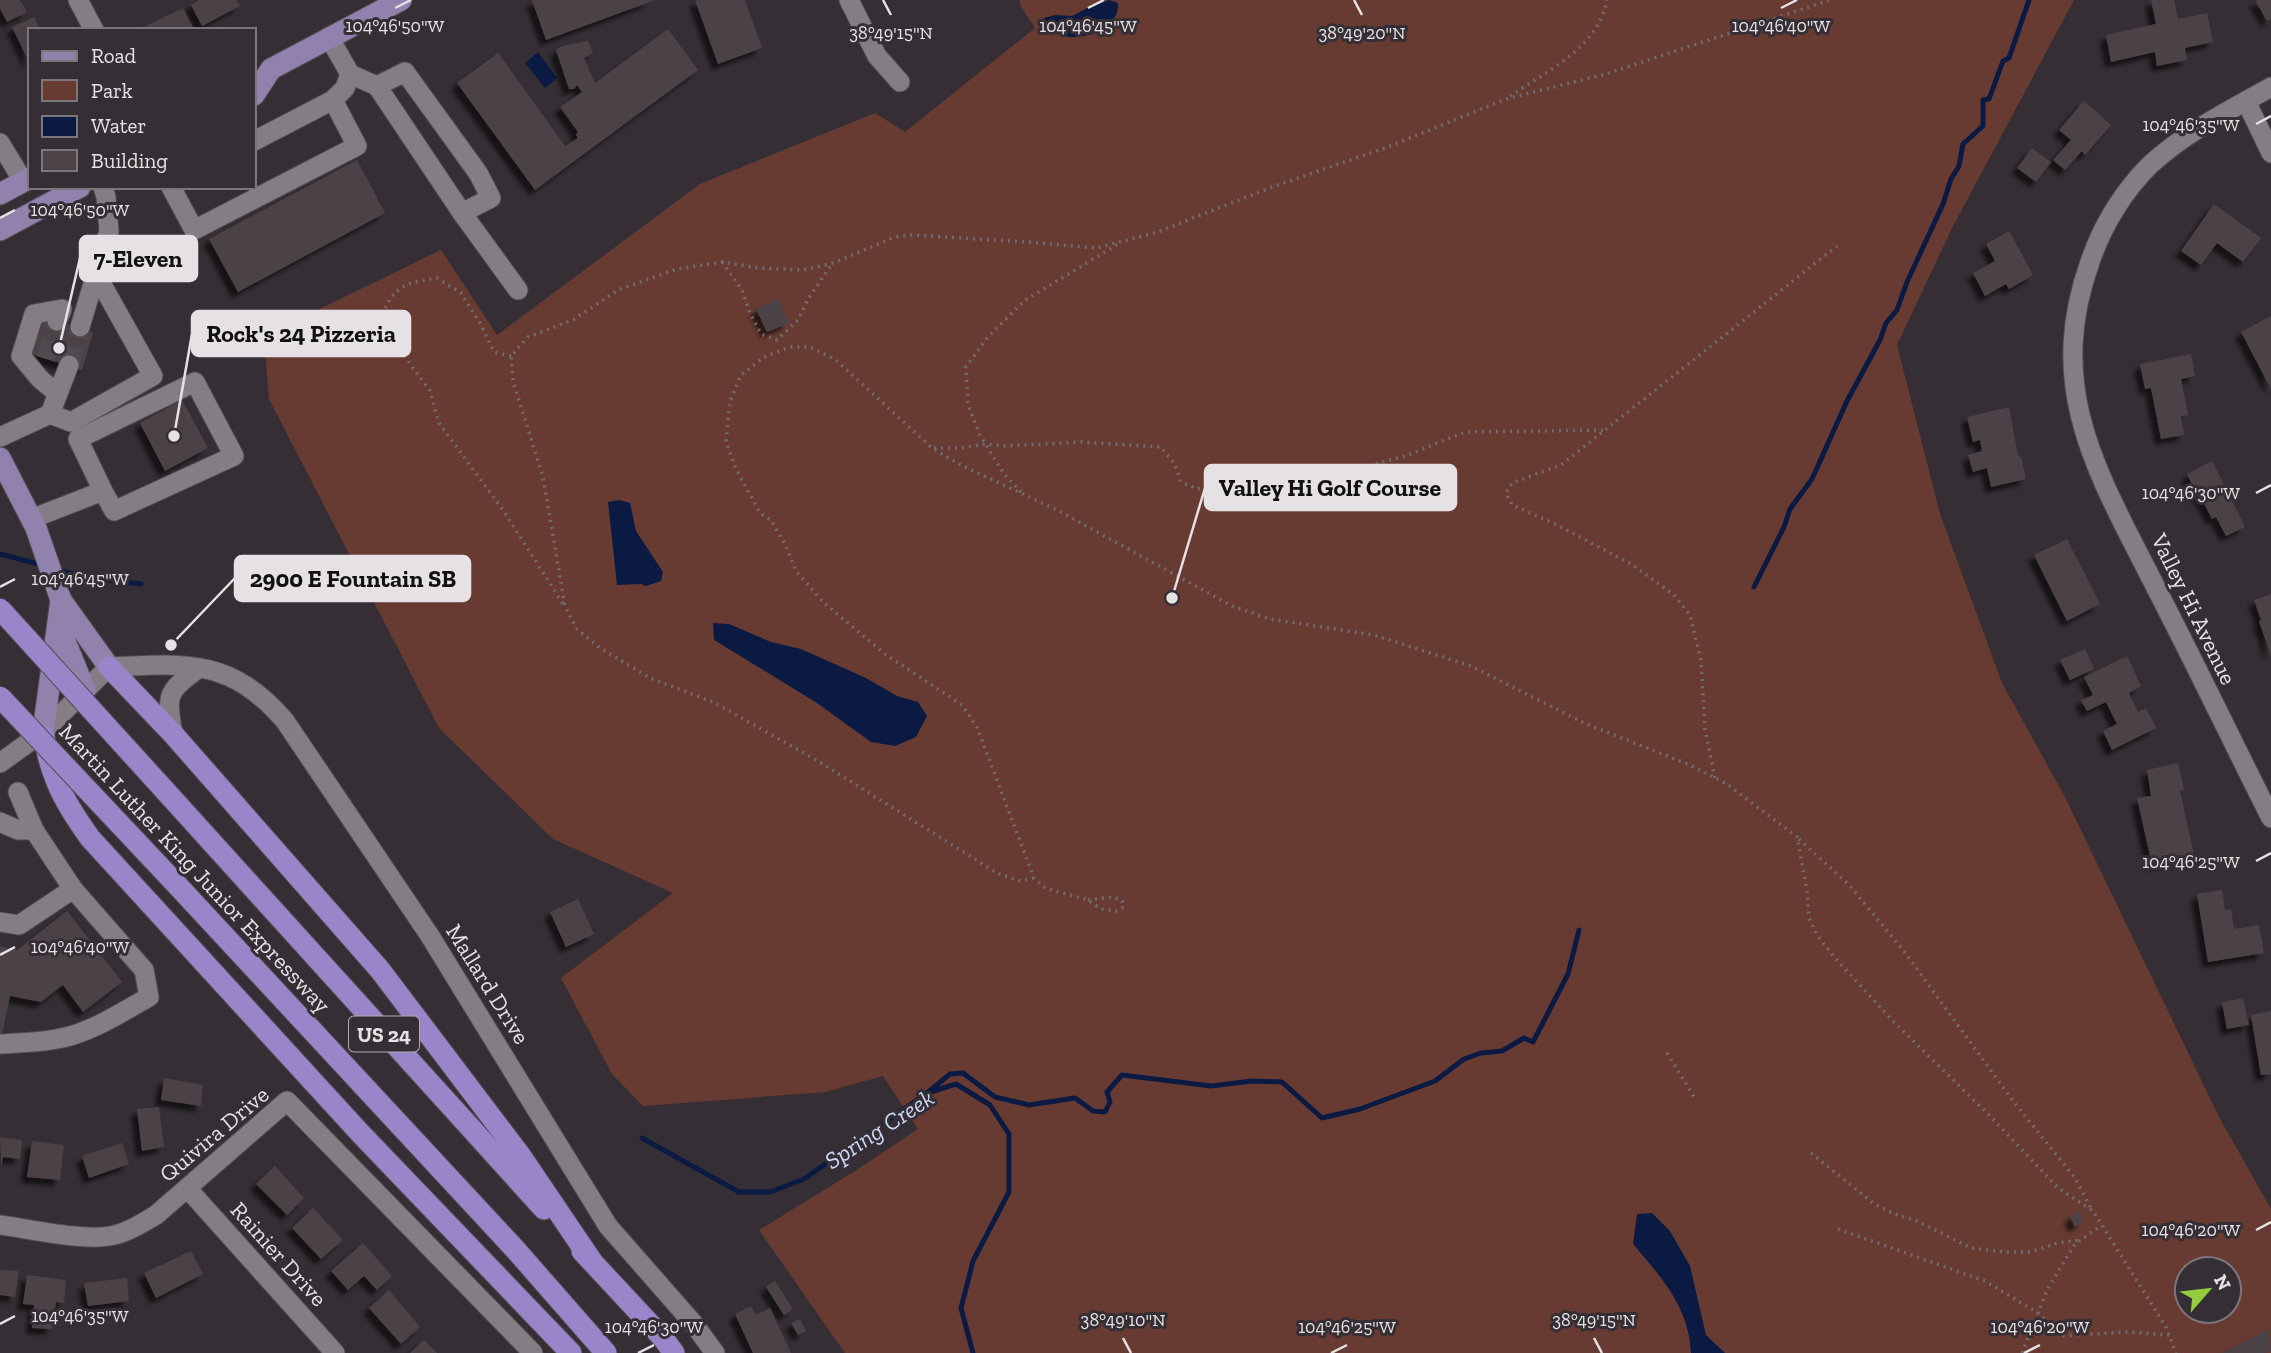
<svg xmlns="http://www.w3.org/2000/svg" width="2271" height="1353" font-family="'Zilla Slab',serif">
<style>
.green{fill:#683b32;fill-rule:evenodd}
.water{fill:#0b1a43}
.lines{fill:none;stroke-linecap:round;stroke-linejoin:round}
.stream{stroke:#0b1a43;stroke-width:5}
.building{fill:#4c4346;filter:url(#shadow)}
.minor-tunnel{stroke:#4f4a4f;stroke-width:19;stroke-dasharray:19 10;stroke-linecap:butt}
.minor-casing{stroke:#514c50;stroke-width:21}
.major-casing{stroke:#514c50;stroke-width:23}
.highway-casing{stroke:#514c50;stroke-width:23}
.path{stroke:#716b70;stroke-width:3.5;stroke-dasharray:2 5;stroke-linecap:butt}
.minor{stroke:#857d84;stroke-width:19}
.major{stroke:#9182ad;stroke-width:21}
.highway{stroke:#9985c9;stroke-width:21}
.highway-bridge-casing{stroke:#514c50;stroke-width:23;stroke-linecap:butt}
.highway-bridge{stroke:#9985c9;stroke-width:21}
.ticks{fill:none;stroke:#e5e1e4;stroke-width:2.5}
.labels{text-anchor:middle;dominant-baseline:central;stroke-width:6;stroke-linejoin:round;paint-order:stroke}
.shield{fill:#352f35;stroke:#b0acb0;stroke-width:2}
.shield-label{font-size:21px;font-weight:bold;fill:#e5e1e4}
.street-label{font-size:23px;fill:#e5e1e4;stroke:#352f35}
.water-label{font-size:24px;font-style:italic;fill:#cad8f6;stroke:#352f35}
.ticks-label{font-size:18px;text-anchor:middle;fill:#e5e1e4;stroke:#352f35;stroke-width:6;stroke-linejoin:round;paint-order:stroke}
.leader{fill:none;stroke:#e5e1e4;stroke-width:2.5}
.callout-dot{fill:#e5e1e4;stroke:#352f35;stroke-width:2.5}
.callout{fill:#e5e1e4;stroke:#e5e1e4;stroke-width:2.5}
.callout-label{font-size:24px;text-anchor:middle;font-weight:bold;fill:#111}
</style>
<defs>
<filter id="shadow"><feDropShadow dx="-6" dy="6" stdDeviation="2" flood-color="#0009"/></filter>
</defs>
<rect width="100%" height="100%" fill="#352f35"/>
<path class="green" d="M 1020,0 L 2074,0 L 1952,228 L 1897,345 L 1940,514 L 2002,683 L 2065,797 L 2219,1117 L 2271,1209 L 2271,1353 L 845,1353 L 759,1230 L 855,1171 L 918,1129 L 883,1076 L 825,1092 L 643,1106 L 612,1074 L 561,978 L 673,893 L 553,839 L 439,728 L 269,399 L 264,336 L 441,250 L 497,335 L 700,184 L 875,113 L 905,132 L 1035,28 L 1020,5 ZM 2187,1269 L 2229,1269 L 2229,1311 L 2187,1311 Z"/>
<g class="water">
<path d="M 1109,0 L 1118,3 C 1120,25 1092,38 1072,37 C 1063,37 1053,31 1045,28 L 1044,18 L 1055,15 L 1072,16 L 1093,5 Z"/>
<path d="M 538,52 L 557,78 L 545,88 L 525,63 Z"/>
<path d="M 619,500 L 630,503 L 636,531 L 663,572 L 661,581 L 646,586 L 641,584 L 617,585 L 608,502 Z"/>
<path d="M 713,623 L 729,624 L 771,642 L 801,649 L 866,678 L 897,696 L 918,702 L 927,716 L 916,737 L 895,746 L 871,742 L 817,703 L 714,640 Z"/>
<path d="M 1652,1213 L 1670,1231 L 1690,1266 L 1706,1335 L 1725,1353 L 1691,1353 C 1689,1307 1661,1277 1633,1244 L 1637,1214 Z"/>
</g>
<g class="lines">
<g class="stream">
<path d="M 0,554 L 42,565"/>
<path d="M 58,570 L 88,578 L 141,584"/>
<path d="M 1754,587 L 1784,527 L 1790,509 L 1812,479 L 1847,401 L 1880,340 L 1886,323 L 1897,310 L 1907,282 L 1943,204 L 1951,179 L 1959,166 L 1963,144 L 1983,126 L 1983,100 L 1989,99 L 2003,61 L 2009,58 L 2029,0"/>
<path d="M 927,1093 L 950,1074 L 963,1073 L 995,1097 L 1029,1105 L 1075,1098 L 1093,1111 L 1105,1112 L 1110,1102 L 1107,1092 L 1122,1075 L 1211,1086 L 1252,1081 L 1282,1082 L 1322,1118 L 1360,1109 L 1435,1081 L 1464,1059 L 1481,1053 L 1502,1051 L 1524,1038 L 1533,1042 L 1568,974 L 1579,930"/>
<path d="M 642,1138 L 739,1192 L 770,1192 L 804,1179 L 927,1093 L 956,1084 L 990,1105 L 1009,1134 L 1009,1192 L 973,1261 L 961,1308 L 973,1353"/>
</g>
</g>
<g class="building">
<path d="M 0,0 L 20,0 L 27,12 L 7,22 L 0,9 Z"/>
<path d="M 199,0 L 236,0 L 240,6 L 202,26 L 191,5 Z"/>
<path d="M 532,0 L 655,0 L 546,40 Z"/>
<path d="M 695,0 L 745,0 L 762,48 L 718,64 Z"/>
<path d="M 2151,0 L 2174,0 L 2178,19 L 2207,13 L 2213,42 L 2185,48 L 2187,60 L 2157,66 L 2155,52 L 2111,62 L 2106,35 L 2156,24 Z"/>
<path d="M 2255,0 L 2271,0 L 2271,19 L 2267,21 Z"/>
<path d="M 183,8 L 194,30 L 146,30 L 144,27 Z"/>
<path d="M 34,17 L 40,30 L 30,30 L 30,64 L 12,27 Z"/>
<path d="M 668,29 L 698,70 L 535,190 L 457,83 L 498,53 L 565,146 L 578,138 L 576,135 L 578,132 L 560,107 L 582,92 L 577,85 L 574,89 L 569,89 L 556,50 L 562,46 L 588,41 L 593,53 L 584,58 L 595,83 Z"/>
<path d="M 2084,101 L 2111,125 L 2085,155 L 2082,151 L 2065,170 L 2053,160 L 2071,140 L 2059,130 Z"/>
<path d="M 2032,148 L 2051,162 L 2036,182 L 2017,168 Z"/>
<path d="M 357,160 L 385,213 L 238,292 L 209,239 Z"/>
<path d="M 2214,204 L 2261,238 L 2243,262 L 2217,243 L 2201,265 L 2181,251 Z"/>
<path d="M 2009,231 L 2033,275 L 2009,289 L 2006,284 L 1985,296 L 1973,273 L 1995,261 L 1986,244 Z"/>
<path d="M 778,299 L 789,323 L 767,332 L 756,309 Z"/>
<path d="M 39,316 L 93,333 L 82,370 L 28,353 Z"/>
<path d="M 2271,316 L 2271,389 L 2241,332 Z"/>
<path d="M 2191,354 L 2195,376 L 2181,379 L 2188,415 L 2181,416 L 2184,435 L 2161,439 L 2151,388 L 2145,389 L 2140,364 Z"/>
<path d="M 182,400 L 208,448 L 165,471 L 140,423 Z"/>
<path d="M 2009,407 L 2018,456 L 2021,457 L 2026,479 L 1991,487 L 1987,468 L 1973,472 L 1968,455 L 1982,451 L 1980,440 L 1973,442 L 1967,417 Z"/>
<path d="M 2212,461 L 2245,527 L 2226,536 L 2216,517 L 2212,519 L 2200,496 L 2198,497 L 2187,474 Z"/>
<path d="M 2067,539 L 2100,604 L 2067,621 L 2034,555 Z"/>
<path d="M 2271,594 L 2271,656 L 2259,621 L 2261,620 L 2254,600 Z"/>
<path d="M 2085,649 L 2094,669 L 2070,680 L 2060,660 Z"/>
<path d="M 2127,656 L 2141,686 L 2129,693 L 2138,712 L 2146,708 L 2156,728 L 2112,750 L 2103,731 L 2117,724 L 2106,702 L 2087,711 L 2081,700 L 2093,695 L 2084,677 Z"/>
<path d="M 2178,763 L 2184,790 L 2180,791 L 2194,855 L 2152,865 L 2137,798 L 2151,796 L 2147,770 Z"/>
<path d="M 2222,890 L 2225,910 L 2231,909 L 2234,929 L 2259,925 L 2264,953 L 2208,962 L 2197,894 Z"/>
<path d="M 578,899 L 594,934 L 566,947 L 550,912 Z"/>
<path d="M 67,911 L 122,982 L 83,1012 L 63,985 L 41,1002 L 10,996 L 0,1043 L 0,946 L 17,950 Z"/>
<path d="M 2243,998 L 2249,1025 L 2227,1029 L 2222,1002 Z"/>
<path d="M 2271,1011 L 2271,1074 L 2261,1075 L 2251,1015 Z"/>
<path d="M 164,1078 L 203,1085 L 201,1106 L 161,1100 Z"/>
<path d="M 159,1107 L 164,1147 L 142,1151 L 137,1109 Z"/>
<path d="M 0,1137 L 22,1140 L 20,1159 L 3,1157 L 1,1167 Z"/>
<path d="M 32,1141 L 64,1145 L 60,1180 L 27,1177 Z"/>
<path d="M 122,1143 L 129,1164 L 89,1178 L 82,1156 Z"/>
<path d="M 275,1166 L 304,1198 L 287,1215 L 256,1184 Z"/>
<path d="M 313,1208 L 343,1240 L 321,1259 L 292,1228 Z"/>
<path d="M 2079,1211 L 2084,1220 L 2075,1227 L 2070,1217 Z"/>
<path d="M 363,1243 L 392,1276 L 377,1290 L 364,1276 L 348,1290 L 331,1271 Z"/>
<path d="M 191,1251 L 203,1274 L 156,1298 L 144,1273 Z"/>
<path d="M 0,1270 L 19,1271 L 15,1297 L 0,1295 Z"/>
<path d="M 27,1275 L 66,1280 L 64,1303 L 56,1302 L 52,1329 L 32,1328 L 34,1305 L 23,1304 Z"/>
<path d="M 127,1278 L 129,1301 L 88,1306 L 84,1283 Z"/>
<path d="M 775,1281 L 793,1309 L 784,1315 L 766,1287 Z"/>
<path d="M 389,1290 L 420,1327 L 401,1344 L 369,1308 Z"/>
<path d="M 751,1306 L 756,1315 L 770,1308 L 791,1353 L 753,1353 L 735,1314 Z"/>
<path d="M 800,1319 L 806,1331 L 798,1335 L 791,1323 Z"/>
<path d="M 2269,1329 L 2271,1350 L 2265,1353 L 2222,1353 Z"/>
<path d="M 424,1340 L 437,1353 L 410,1353 Z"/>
</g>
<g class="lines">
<g class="minor-tunnel">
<path d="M 46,359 L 57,321"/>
<path d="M 69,365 L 80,327"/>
</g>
<defs>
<g id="minor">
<path d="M 78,0 L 94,30"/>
<path d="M 849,0 L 877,56 L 900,82"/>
<path d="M 329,37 L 350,74 L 377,86 L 405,72 L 478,173 L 491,198 L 462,213"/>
<path d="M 377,86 L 462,213 L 518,290"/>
<path d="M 2271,87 C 2230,110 2186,132 2151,164 C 2124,190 2102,226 2090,262 C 2044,390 2099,475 2155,586 C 2195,663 2232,741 2271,818"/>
<path d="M 2246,101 L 2271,153"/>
<path d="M 254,141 L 333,100"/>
<path d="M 0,143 L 23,181"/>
<path d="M 171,187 L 194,230 L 357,146 L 333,100 L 345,88 L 350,74"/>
<path d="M 57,321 L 62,309 L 34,314 L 21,356 L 40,379 L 57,393"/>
<path d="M 80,327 L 109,231 L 106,197 L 103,187"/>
<path d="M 50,414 L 71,422 L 153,376 L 96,274"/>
<path d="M 0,437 L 50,414 L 69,365"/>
<path d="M 31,519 L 103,491 L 114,511 L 234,456 L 195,382 L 78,439 L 103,491"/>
<path d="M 173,734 C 166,693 167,692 199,668"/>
<path d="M 0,763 L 43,732 L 109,667 C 185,663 231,658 285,721 L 430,936 L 608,1226 L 693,1323 L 715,1353"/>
<path d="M 0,822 L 18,830 L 34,830"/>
<path d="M 0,922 L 19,925 L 73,889"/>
<path d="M 0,1044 C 23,1043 48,1042 70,1036 C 98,1028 124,1011 149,997 L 144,970 L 73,889 L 34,830 L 18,792"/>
<path d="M 187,1188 L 335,1353"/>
<path d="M 0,1225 C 30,1229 82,1241 110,1236 C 127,1233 141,1224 156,1215 L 287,1101 L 533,1353"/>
</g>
<g id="major">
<path d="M 254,95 L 271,69 L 401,0"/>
<path d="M 0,194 L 30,178"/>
<path d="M 0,230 L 80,187"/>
<path d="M 0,458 L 36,528 L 61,600 L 109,667"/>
<path d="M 58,624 L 85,690"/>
<path d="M 43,732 L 61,600"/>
</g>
<g id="highway">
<path d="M 109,667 L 173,734 L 380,970 L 520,1155 L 591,1260"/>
<path d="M 44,737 C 52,780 65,803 90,838 L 361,1134 L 571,1353"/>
<path d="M 179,806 L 544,1209"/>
<path d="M 178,886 L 514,1248 L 606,1353"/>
<path d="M 582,1251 L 663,1338 L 674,1353"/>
</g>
</defs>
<use href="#minor" class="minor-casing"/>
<use href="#major" class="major-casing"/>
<use href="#highway" class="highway-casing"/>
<g class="path">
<path d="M 1510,96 C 1547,71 1598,48 1607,0"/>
<path d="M 722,262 L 742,290 L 750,313 L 761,334 L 777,340 L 798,320 L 808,299 L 832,264"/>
<path d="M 511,356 L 494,352 L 480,323 L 461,293 L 437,278 C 406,283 394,285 382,316 L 392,339 L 430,391 L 439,423 L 503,510 L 563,604"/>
<path d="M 934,448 L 962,448 L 985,444 L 1005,446 L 1081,442 L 1161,447 L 1174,463 L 1181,482 L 1197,489 L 1280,466 L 1351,471 L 1408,455 L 1465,432 L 1604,430"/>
<path d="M 1021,492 L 1004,474 L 980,435 L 968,405 L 966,367 L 987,338 L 1024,301 L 1118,244"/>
<path d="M 1715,778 L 1705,729 L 1701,661 L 1690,615 L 1674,595 L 1633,565 L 1553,523 L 1512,505 L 1506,493 L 1512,483 L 1561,465 L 1837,246"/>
<path d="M 1799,839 L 1849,885 L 1904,951 L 2013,1101 L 2075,1178 L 2092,1210"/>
<path d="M 1034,878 L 1020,881 L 997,873 L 818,761 L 715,703 L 650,678 L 600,648 L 577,629 L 565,606 L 543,477 L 513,381 L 511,356 L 528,337 L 573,320 L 618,290 L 677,269 L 722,262 L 759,268 L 803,270 L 833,263 L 895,237 L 912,235 L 1028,242 L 1096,248 L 1155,233 L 1272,187 L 1385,148 L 1506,99 L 1606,74 L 1830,0"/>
<path d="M 1088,900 L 1113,897 L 1122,901 L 1124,907 L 1117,911 L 1101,909 L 1088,900 L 1045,888 L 1034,878 L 977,727 L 962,705 L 885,654 L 823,602 L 796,571 L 786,546 L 771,520 L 760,513 L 735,467 L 726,441 L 730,401 L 741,375 L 764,357 L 790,347 L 810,347 L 836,360 L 932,448 L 959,464 L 1059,511 L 1232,606 L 1270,619 L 1374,635 L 1471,666 L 1584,723 L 1690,765 L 1727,784 L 1797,837 L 1807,890 L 1809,918 L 1817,935 L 1835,958 L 1892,1020 L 1993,1119 L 2058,1188 L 2093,1211 L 2166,1327 L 2176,1353"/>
<path d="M 1667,1053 L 1696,1100"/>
<path d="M 1811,1153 L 1873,1203 L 1894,1214 L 1915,1220 L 1971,1248 L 2005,1252 L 2030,1252 L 2058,1243 L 2081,1240"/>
<path d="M 1838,1229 L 1985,1281 L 2038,1313 L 2061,1336 L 2126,1332 L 2169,1335"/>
<path d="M 2022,1353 L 2048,1288 L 2075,1244 L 2102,1225"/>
</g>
<use href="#minor" class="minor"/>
<use href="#major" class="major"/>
<use href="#highway" class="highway"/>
<defs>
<g id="highway-bridge">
<path d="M 0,609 L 179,806"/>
<path d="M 0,697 L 178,886"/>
</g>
</defs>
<use href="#highway-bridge" class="highway-bridge-casing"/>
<use href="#highway-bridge" class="highway-bridge"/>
</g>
<path class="ticks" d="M 883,0 L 891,15M 1354,0 L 1362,15M 395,8 L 411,0M 1088,8 L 1104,0M 1781,8 L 1797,0M 2256,124 L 2271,116M 0,218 L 15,210M 2256,493 L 2271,485M 0,587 L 15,579M 2256,861 L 2271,853M 0,955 L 15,947M 2256,1230 L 2271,1222M 0,1324 L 15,1316M 1123,1338 L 1131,1353M 1594,1338 L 1602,1353M 638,1353 L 654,1345M 1331,1353 L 1347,1345M 2024,1353 L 2040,1345"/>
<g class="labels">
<rect class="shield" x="349" y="1016.5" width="70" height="35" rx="5"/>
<g class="shield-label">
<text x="384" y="1034">US 24</text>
</g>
<g class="street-label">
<text transform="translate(2194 609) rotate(64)">Valley Hi Avenue</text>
<text transform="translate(195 868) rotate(47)">Martin Luther King Junior Expressway</text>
<text transform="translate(488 984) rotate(58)">Mallard Drive</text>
<text transform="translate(214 1134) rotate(-40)">Quivira Drive</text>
<text transform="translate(279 1254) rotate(48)">Rainier Drive</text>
</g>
<g class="water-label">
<text transform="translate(879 1129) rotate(-33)">Spring Creek</text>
</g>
</g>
<g class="ticks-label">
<text x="395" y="32">104°46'50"W</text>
<text x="1088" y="32">104°46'45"W</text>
<text x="1781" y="32">104°46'40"W</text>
<text x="891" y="39">38°49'15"N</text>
<text x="1362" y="39">38°49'20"N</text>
<text x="2191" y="131">104°46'35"W</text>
<text x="80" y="216">104°46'50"W</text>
<text x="2191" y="499">104°46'30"W</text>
<text x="80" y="585">104°46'45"W</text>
<text x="2191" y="868">104°46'25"W</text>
<text x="80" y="953">104°46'40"W</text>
<text x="2191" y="1236">104°46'20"W</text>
<text x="80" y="1322">104°46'35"W</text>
<text x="1123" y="1326">38°49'10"N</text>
<text x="1594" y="1326">38°49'15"N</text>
<text x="654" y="1333">104°46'30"W</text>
<text x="1347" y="1333">104°46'25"W</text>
<text x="2040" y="1333">104°46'20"W</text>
</g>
<path class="leader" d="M59 348L80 258M174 436L192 334M1172 598L1205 488M171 645L235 578"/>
<g class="callout-dot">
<circle cx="59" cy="348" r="7"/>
<circle cx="174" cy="436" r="7"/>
<circle cx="1172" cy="598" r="7"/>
<circle cx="171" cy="645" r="7"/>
</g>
<g class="callout">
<rect x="80" y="236" width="117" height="45" rx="7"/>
<rect x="192" y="311" width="218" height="45" rx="7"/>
<rect x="1205" y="465" width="251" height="45" rx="7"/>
<rect x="235" y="556" width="235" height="45" rx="7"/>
</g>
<g class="callout-label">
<text x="138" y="267">7-Eleven</text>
<text x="301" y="342">Rock's 24 Pizzeria</text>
<text x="1330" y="496">Valley Hi Golf Course</text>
<text x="353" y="587">2900 E Fountain SB</text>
</g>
<rect x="28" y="28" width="228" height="161" fill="#352f35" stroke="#7b767b" stroke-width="2"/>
<rect x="42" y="51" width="35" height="10" fill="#9182ad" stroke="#7b767b" stroke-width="2"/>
<text x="91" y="63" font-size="21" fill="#e5e1e4">Road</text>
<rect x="42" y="80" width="35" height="21" fill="#683b32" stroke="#7b767b" stroke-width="2"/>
<text x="91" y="98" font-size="21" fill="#e5e1e4">Park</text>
<rect x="42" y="116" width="35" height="21" fill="#0b1a43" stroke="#7b767b" stroke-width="2"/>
<text x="91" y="133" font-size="21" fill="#e5e1e4">Water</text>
<rect x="42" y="150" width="35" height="21" fill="#4c4346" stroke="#7b767b" stroke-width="2"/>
<text x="91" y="168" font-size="21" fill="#e5e1e4">Building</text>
<g transform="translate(2208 1290) rotate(62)"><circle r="33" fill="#352f35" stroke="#7b767b" stroke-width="2"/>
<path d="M0-5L12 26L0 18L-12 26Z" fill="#94cc3c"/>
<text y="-10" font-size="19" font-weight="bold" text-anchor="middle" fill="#e5e1e4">N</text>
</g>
</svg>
